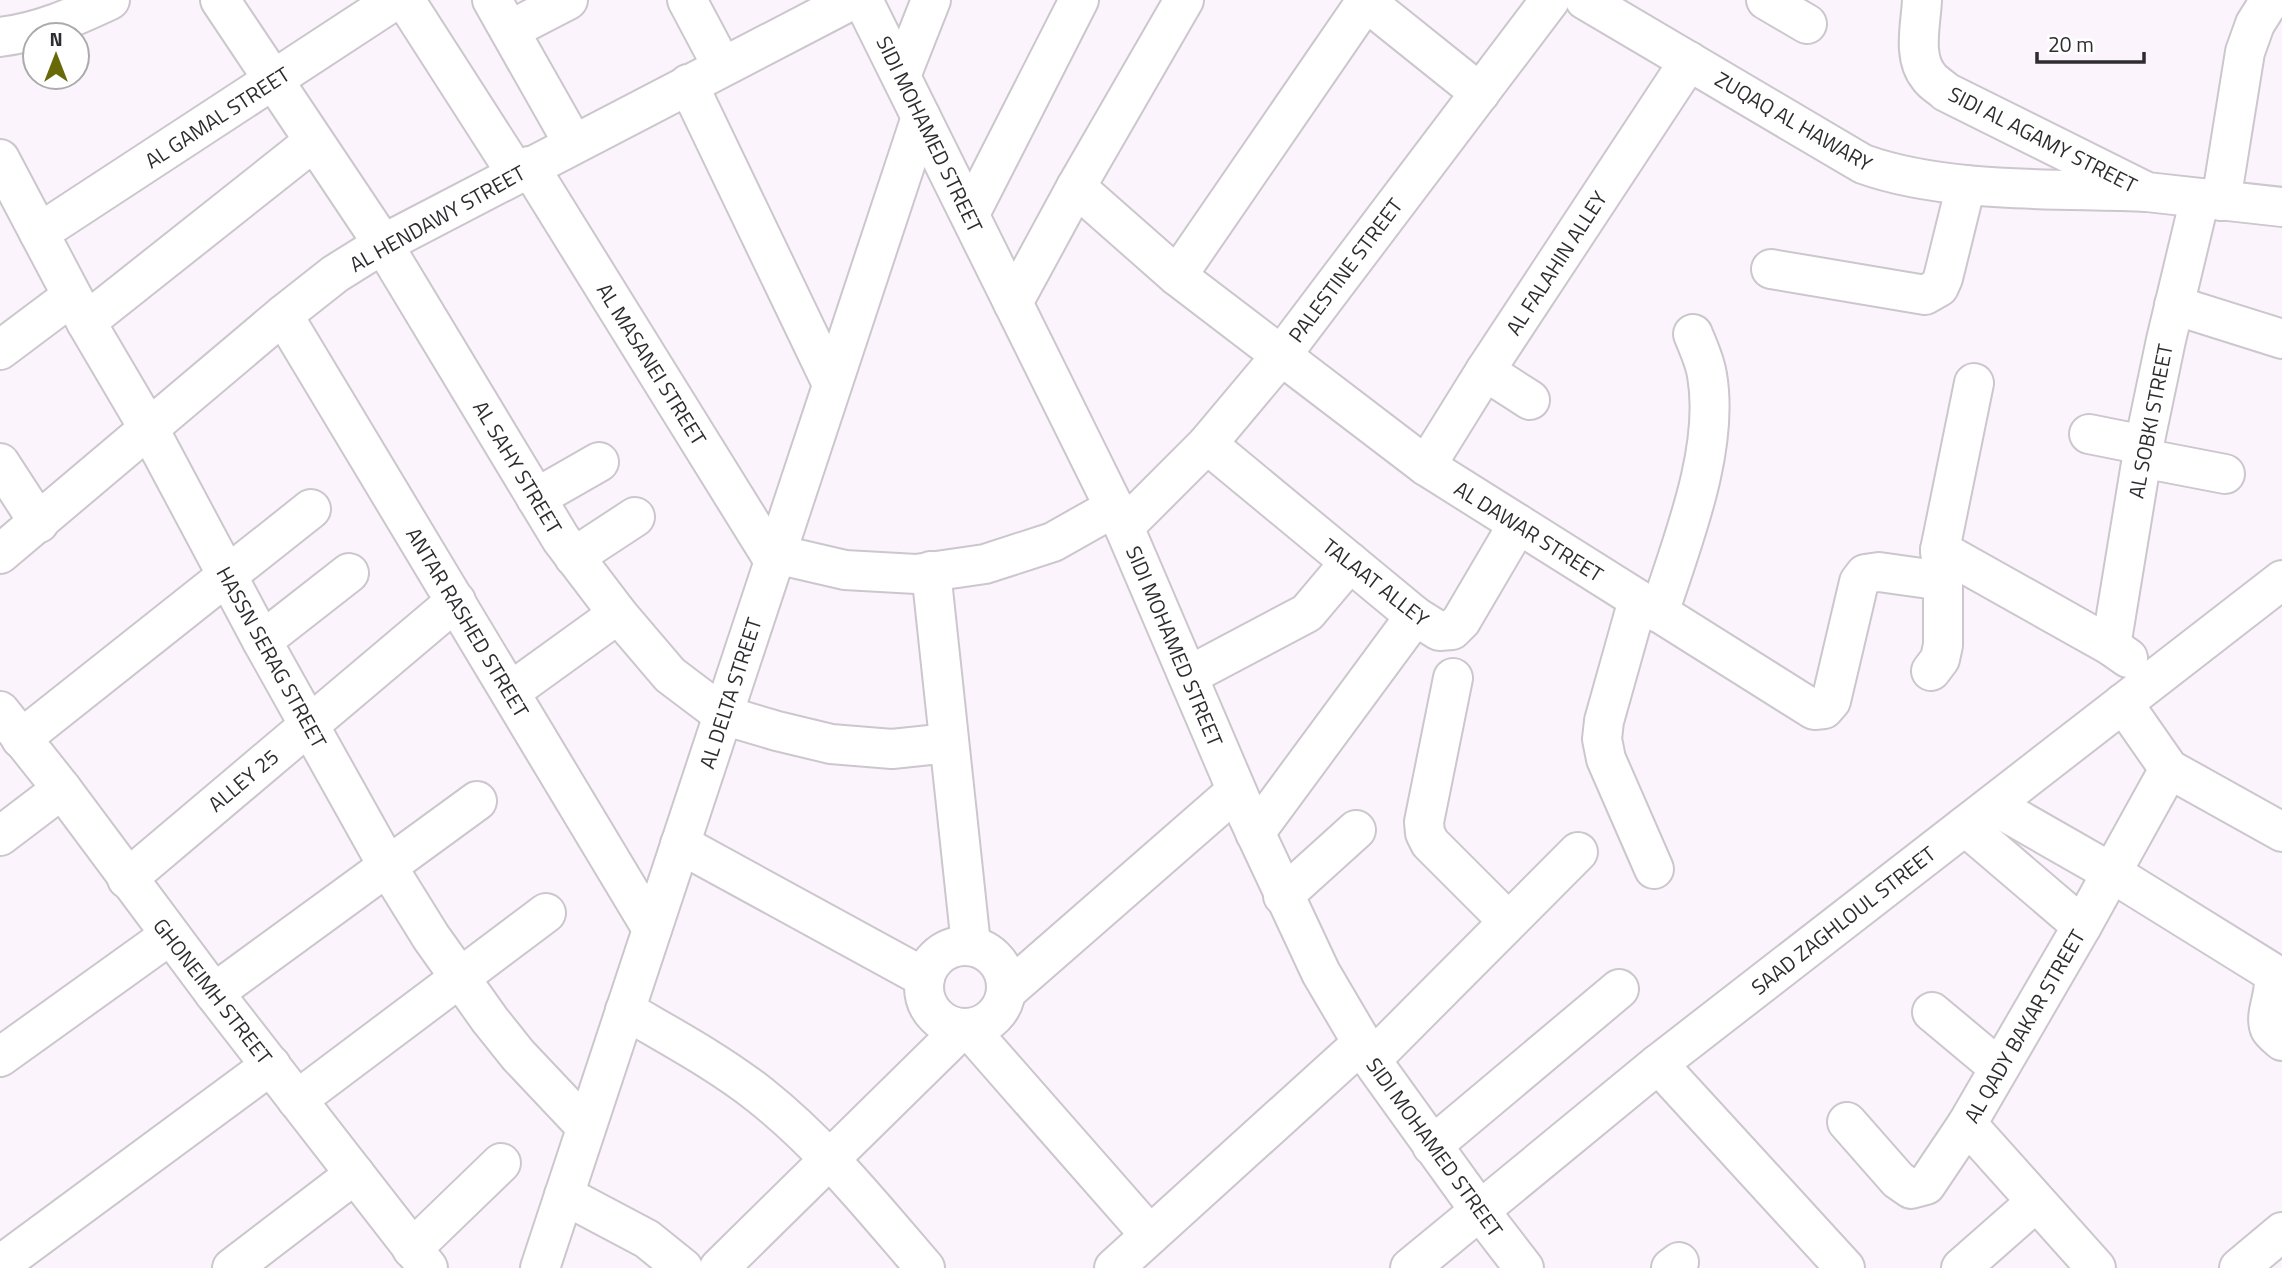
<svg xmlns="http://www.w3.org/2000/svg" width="2282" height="1268" font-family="'Titillium Web',sans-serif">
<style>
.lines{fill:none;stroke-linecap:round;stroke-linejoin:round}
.minor-casing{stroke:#ccc6cd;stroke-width:42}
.minor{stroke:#fff;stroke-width:38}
.labels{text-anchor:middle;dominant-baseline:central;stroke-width:5;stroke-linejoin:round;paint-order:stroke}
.street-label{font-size:21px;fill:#2e2c2f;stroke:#fff}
</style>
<rect width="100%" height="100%" fill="#fbf4fc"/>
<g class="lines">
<defs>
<g id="minor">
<path d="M 220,0 L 383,244 L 561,539 L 618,614 L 670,675 L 723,715 L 777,731 L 831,744 L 892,749 L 949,743"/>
<path d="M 405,0 L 516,173"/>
<path d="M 492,0 L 573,143"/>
<path d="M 687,0 L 722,66"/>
<path d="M 863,0 L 1124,527 L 1248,817 L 1321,973 L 1377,1068 L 1480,1211 L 1524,1268"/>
<path d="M 1364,0 L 1480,93"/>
<path d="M 1585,0 L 1863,164 C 1947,194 2057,188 2147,192"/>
<path d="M 1766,0 L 1807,24"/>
<path d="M 1922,0 C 1921,24 1912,57 1929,77 C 1933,83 1941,87 1946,92 L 2147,192 L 2282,207"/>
<path d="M 510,30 L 568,0"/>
<path d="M 0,37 C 40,32 74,17 110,0"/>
<path d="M 901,76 L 931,0"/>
<path d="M 688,84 L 832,384"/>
<path d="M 0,159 L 86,322 L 149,429 L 262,641 L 395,879 L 431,937 L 490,1020 L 518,1055 L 586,1127"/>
<path d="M 529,166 L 774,561"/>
<path d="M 1076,187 L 1177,276 L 1426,466 L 1814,710 L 1824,709 L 1831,701 L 1859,582 L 1865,574 L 1879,572 L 1943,581"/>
<path d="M 2221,201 L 2245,52 L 2255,24 L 2270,0"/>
<path d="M 970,214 L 1079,0"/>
<path d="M 39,233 L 395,0"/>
<path d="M 1771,269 L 1925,295 L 1939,287 L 1943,278 L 1966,185"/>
<path d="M 1177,276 L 1366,1"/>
<path d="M 1013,303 L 1076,187 L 1184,0"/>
<path d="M 2174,305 L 2282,339"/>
<path d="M 283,315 L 652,929"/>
<path d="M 86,322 L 313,142"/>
<path d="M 0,350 L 72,296"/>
<path d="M 1485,371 L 1530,400"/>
<path d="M 2089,434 L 2144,445"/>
<path d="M 1207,444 L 1415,616 L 1439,631 L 1452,630 L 1461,621 L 1518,524"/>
<path d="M 2142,458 L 2225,474"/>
<path d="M 0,463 L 39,523"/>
<path d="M 1426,466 L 1485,371 L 1689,61"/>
<path d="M 536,498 L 599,462"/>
<path d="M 1124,527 L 1207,444 L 1280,357 L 1550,0"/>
<path d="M 1940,550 L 2111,646 L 2128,658"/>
<path d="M 0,554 L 283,315 L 335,274 L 383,244 L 852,0"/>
<path d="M 776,554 L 845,570 L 916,574 L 985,564 L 1053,542 L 1115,507"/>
<path d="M 574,557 L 635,517"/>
<path d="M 931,571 L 971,945"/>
<path d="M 1638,600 L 1604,721 L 1602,739 L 1606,759 L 1654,869"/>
<path d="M 1659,613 C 1682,542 1720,449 1707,375 C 1705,361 1698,347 1693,334"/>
<path d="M 262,641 L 349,573"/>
<path d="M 2111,646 L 2144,445 L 2166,340 L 2200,198"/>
<path d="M 1931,671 L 1940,659 L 1943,645 L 1943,581 L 1940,550 L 1974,383"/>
<path d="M 1188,676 L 1307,613 L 1350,562"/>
<path d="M 1453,678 L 1424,822 L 1425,833 L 1430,843 L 1508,921"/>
<path d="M 510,692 L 618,614"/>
<path d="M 2123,703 L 2169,769 L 2282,832"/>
<path d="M 0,711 L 62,789 L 214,993 L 428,1268"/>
<path d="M 21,739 L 311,509"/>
<path d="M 1993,805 L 2112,873 L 2273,973 C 2278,993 2263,1014 2270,1029 C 2272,1033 2279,1038 2282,1041"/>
<path d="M 1965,826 L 2082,926"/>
<path d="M 1255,833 L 1415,616"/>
<path d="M 0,836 L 62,789"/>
<path d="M 680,844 L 925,978"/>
<path d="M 127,879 L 456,601"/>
<path d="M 1283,896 L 1356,830"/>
<circle cx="965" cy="987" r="41"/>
<path d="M 1007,991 L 1236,791"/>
<path d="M 214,993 L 477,801"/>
<path d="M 625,1010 C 671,1037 718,1062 760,1095 C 823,1145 873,1208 925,1268"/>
<path d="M 1932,1012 L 1999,1068"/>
<path d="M 968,1028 L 1150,1235"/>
<path d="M 0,1057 L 170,935"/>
<path d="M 1371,1060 L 1578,852"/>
<path d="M 1658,1064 L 1845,1268"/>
<path d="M 297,1100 L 546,913"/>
<path d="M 1847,1122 L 1898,1180 L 1911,1189 L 1926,1185 L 1967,1124 L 2082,926 L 2169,769"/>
<path d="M 1967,1124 L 2096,1268"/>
<path d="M 1432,1146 L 1619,989"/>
<path d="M 564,1195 L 647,1239 L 683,1268"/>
<path d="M 412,1249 L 501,1163"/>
<path d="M 0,1265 L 271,1065"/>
<path d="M 232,1268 L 355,1174"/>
<path d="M 540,1268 L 921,117"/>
<path d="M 719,1268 L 963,1028"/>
<path d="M 1114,1268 L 1361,1044"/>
<path d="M 1410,1268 L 1658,1064 L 2282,580"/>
<path d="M 1671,1268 L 1679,1262"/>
<path d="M 1961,1268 L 2036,1202"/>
<path d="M 2239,1268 L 2282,1232"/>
</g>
</defs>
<use href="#minor" class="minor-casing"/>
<use href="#minor" class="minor"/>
</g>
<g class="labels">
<g class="street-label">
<text transform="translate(217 117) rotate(-33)">AL GAMAL STREET</text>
<text transform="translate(1794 121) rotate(30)">ZUQAQ AL HAWARY</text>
<text transform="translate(930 134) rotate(64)">SIDI MOHAMED STREET</text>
<text transform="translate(2043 139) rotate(27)">SIDI AL AGAMY STREET</text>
<text transform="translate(437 218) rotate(-29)">AL HENDAWY STREET</text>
<text transform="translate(1556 263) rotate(-57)">AL FALAHIN ALLEY</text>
<text transform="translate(1345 270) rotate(-53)">PALESTINE STREET</text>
<text transform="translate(652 364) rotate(58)">AL MASANEI STREET</text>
<text transform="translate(2150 421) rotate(-79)">AL SOBKI STREET</text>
<text transform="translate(518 467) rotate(59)">AL SAHY STREET</text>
<text transform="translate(1529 531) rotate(32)">AL DAWAR STREET</text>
<text transform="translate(1376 582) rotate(38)">TALAAT ALLEY</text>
<text transform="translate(468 622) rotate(59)">ANTAR RASHED STREET</text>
<text transform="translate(1175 646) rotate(67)">SIDI MOHAMED STREET</text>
<text transform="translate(272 657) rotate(61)">HASSN SERAG STREET</text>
<text transform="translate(730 693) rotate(-72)">AL DELTA STREET</text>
<text transform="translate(243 780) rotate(-40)">ALLEY 25</text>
<text transform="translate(1843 920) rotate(-38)">SAAD ZAGHLOUL STREET</text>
<text transform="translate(213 991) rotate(52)">GHONEIMH STREET</text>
<text transform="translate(2024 1026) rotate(-60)">AL QADY BAKAR STREET</text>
<text transform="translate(1435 1147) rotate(54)">SIDI MOHAMED STREET</text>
</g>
</g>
<g transform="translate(56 56)"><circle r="33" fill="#ffffff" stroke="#ababac" stroke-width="2"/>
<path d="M0-5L12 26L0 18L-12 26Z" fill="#686a08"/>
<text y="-10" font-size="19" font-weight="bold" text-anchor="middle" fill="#2e2c2f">N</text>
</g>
<path d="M2037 52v10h107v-10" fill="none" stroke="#2e2c2f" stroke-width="3.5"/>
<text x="2048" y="52" font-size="21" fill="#2e2c2f" stroke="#ffffff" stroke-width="5" paint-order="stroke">20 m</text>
</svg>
